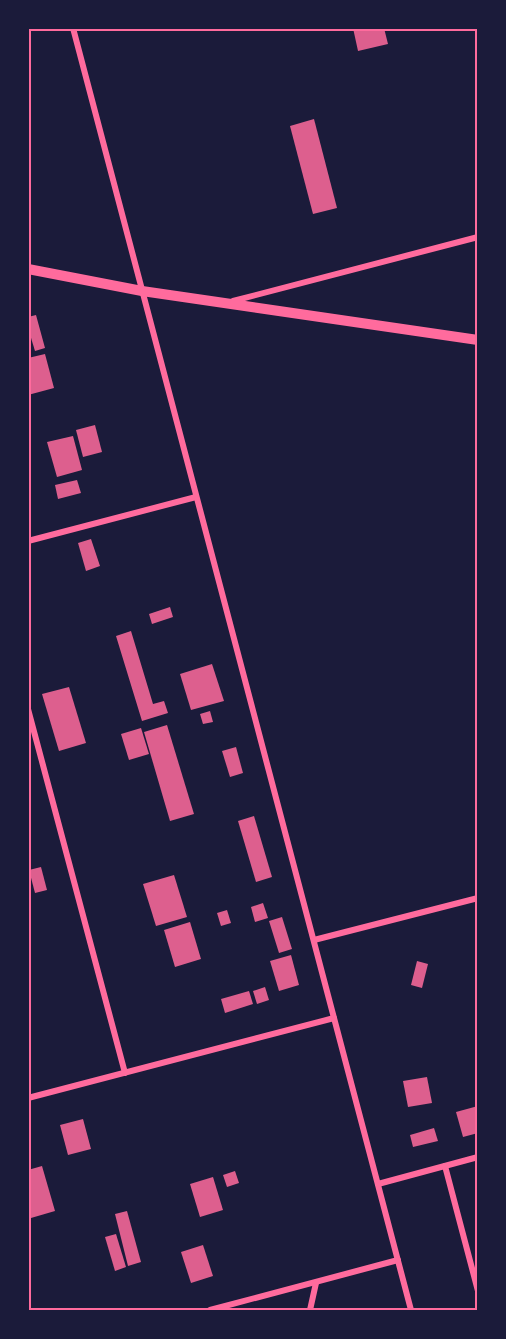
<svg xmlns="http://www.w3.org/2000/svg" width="506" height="1339" font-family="'IBM Plex Sans',sans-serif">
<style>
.building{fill:#dd5f8e}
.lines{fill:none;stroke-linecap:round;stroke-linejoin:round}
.minor{stroke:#ff6b9d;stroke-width:6}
.tertiary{stroke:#ff6b9d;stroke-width:10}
.neatline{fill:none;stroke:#ff6b9d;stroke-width:2}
</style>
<rect width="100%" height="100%" fill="#1b1b3a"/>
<g class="building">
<path d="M 353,28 L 384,28 L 388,44 L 358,51 Z"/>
<path d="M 314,119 L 337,208 L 313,214 L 290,126 Z"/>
<path d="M 36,315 L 45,348 L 35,351 L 28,328 L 28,317 Z"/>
<path d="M 45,354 L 54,388 L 28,395 L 28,358 Z"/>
<path d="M 95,425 L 102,452 L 83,457 L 76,430 Z"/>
<path d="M 73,436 L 82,470 L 57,477 L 47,442 Z"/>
<path d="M 77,480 L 81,493 L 58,499 L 55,485 Z"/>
<path d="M 91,539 L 100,566 L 86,571 L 78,543 Z"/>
<path d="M 170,607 L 173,617 L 152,624 L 149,614 Z"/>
<path d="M 131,631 L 153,704 L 164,701 L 168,713 L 142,721 L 116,636 Z"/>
<path d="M 212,664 L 224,701 L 191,710 L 180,674 Z"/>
<path d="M 69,687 L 86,743 L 59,751 L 42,694 Z"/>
<path d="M 210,711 L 213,722 L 203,724 L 200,714 Z"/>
<path d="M 167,725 L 194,814 L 170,821 L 144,732 Z"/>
<path d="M 141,728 L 149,754 L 129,760 L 121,734 Z"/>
<path d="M 236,747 L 243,773 L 230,777 L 222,751 Z"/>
<path d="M 254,816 L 272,877 L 256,882 L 238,821 Z"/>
<path d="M 41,867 L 47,890 L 35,893 L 29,870 Z"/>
<path d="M 174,875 L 187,917 L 156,926 L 143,884 Z"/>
<path d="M 263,903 L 268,918 L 255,922 L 251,907 Z"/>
<path d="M 227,910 L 231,923 L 221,926 L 217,913 Z"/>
<path d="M 282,917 L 292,949 L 279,953 L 269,921 Z"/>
<path d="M 190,922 L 201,959 L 175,967 L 164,930 Z"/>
<path d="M 291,955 L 299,985 L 279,991 L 270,961 Z"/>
<path d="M 417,961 L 428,964 L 422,988 L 411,985 Z"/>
<path d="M 265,987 L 269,1000 L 257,1004 L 253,991 Z"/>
<path d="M 249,991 L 253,1004 L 225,1013 L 221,999 Z"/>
<path d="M 427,1077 L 432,1103 L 408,1107 L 403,1081 Z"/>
<path d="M 478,1106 L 478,1133 L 463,1137 L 456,1112 Z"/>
<path d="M 83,1119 L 91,1149 L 68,1155 L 60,1125 Z"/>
<path d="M 434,1128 L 438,1141 L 413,1147 L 410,1135 Z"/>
<path d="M 42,1166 L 55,1211 L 31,1218 L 28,1210 L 28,1170 Z"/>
<path d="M 235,1171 L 239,1183 L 227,1187 L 223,1175 Z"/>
<path d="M 213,1177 L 223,1210 L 200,1217 L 190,1184 Z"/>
<path d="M 127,1211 L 141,1262 L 128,1266 L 115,1214 Z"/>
<path d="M 116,1234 L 126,1267 L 115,1271 L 105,1237 Z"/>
<path d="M 203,1245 L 213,1276 L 191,1283 L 181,1252 Z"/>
</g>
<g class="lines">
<g class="minor">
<path d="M 73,28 L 411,1310"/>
<path d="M 233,301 L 478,237"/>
<path d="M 28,541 L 196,497"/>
<path d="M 28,709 L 125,1073"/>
<path d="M 314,940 L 478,898"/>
<path d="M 28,1098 L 334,1018"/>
<path d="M 445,1166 L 478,1291"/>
<path d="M 378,1184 L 478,1157"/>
<path d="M 210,1310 L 398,1260"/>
<path d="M 310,1310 L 316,1283"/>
</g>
<path class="tertiary" d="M 28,269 L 142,291 L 478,340"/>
</g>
<rect width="506" height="1339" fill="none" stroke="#1b1b3a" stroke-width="60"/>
<rect x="30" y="30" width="446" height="1279" class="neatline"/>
</svg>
